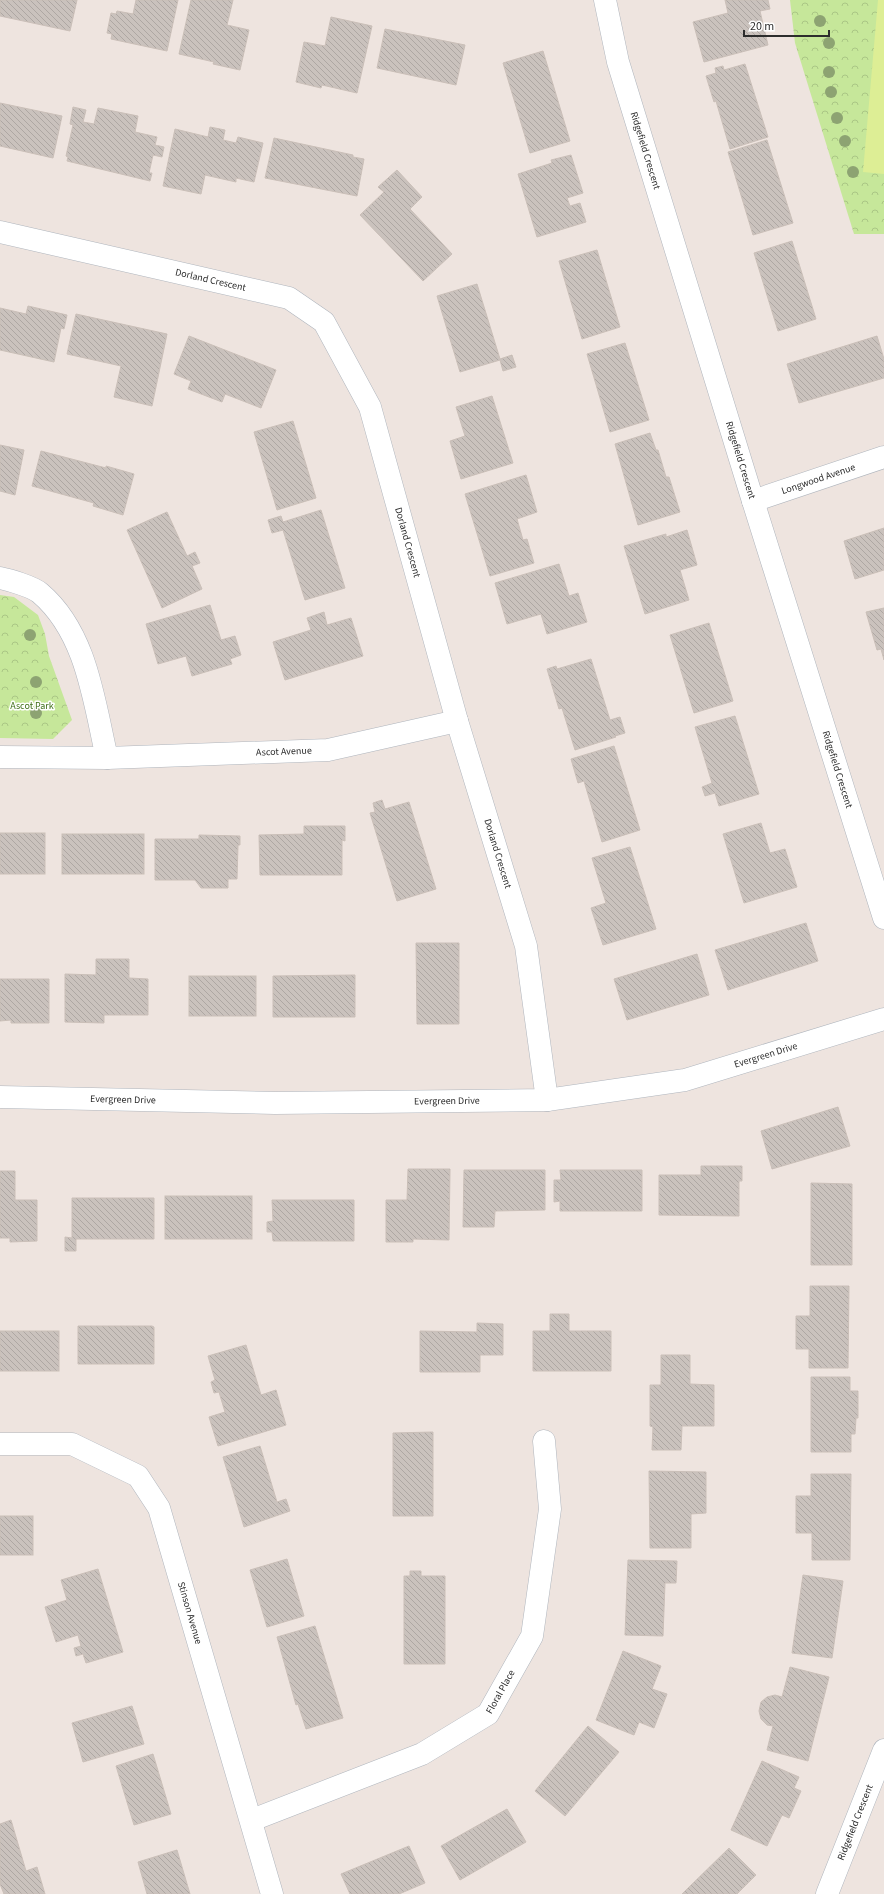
<svg xmlns="http://www.w3.org/2000/svg" width="884" height="1894" font-family="'Source Sans 3',sans-serif">
<style>
.forest{fill:url(#forest-crowns)}
.pitch{fill:#ddee95}
.building{fill:url(#building-back-hatch);stroke:#cabfb8}
.lines{fill:none;stroke-linecap:round;stroke-linejoin:round}
.minor-casing{stroke:#afb5bd;stroke-width:23}
.tertiary-casing{stroke:#afb5bd;stroke-width:23}
.minor{stroke:#fff;stroke-width:22}
.tertiary{stroke:#fff;stroke-width:22}
.tree{fill:#8da372}
.labels{text-anchor:middle;dominant-baseline:central;stroke-width:3;stroke-linejoin:round;paint-order:stroke}
.street-label{font-size:10px;fill:#2d2d2d;stroke:#fff}
.park-label{font-size:10px;fill:#3e6e18;stroke:#fff}
</style>
<defs>
<pattern id="forest-crowns" width="20" height="18" patternUnits="userSpaceOnUse"><rect width="20" height="18" fill="#c6e79a"/><path d="M2 6a3 3 0 1 1 6 0M12 15a3 3 0 1 1 6 0" fill="none" stroke="#aac685"/></pattern>
<pattern id="building-back-hatch" width="6" height="6" patternUnits="userSpaceOnUse"><rect width="6" height="6" fill="#cac2bd"/><path d="M-1 5l2 2M0 0l6 6M5-1l2 2" fill="none" stroke="#aea7a3"/></pattern>
</defs>
<rect width="100%" height="100%" fill="#eee4df"/>
<g class="forest">
<path d="M 790,0 L 884,0 L 884,234 L 854,234 L 795,43 Z"/>
<path d="M 0,595 L 14,597 L 38,615 L 45,634 L 49,656 L 72,720 L 53,739 L 0,738 Z"/>
</g>
<path class="pitch" d="M 878,0 L 884,0 L 884,174 L 863,172 Z"/>
<g class="building">
<path d="M 0,0 L 77,0 L 70,31 L 0,16 Z"/>
<path d="M 136,0 L 178,0 L 167,51 L 111,39 L 112,34 L 107,33 L 111,13 L 116,14 L 117,11 L 133,14 Z"/>
<path d="M 191,0 L 233,0 L 227,25 L 249,30 L 240,70 L 213,64 L 214,62 L 179,54 Z"/>
<path d="M 725,0 L 768,0 L 770,9 L 760,11 L 768,45 L 704,62 L 693,22 L 728,13 Z"/>
<path d="M 331,17 L 372,26 L 357,93 L 322,85 L 321,88 L 296,82 L 304,42 L 325,46 Z"/>
<path d="M 385,29 L 465,45 L 456,85 L 377,68 Z"/>
<path d="M 543,51 L 570,141 L 530,153 L 503,63 Z"/>
<path d="M 745,64 L 768,137 L 730,149 L 716,101 L 714,102 L 706,76 L 716,73 L 715,68 L 723,66 L 724,70 Z"/>
<path d="M 0,103 L 62,116 L 53,158 L 0,146 Z"/>
<path d="M 73,107 L 86,110 L 83,122 L 94,124 L 98,108 L 138,116 L 135,132 L 157,137 L 155,145 L 164,147 L 162,157 L 153,155 L 149,173 L 152,173 L 150,181 L 67,161 L 68,157 L 66,156 L 73,125 L 70,124 Z"/>
<path d="M 210,127 L 225,130 L 223,140 L 236,143 L 238,137 L 263,143 L 254,182 L 236,178 L 236,182 L 205,175 L 201,194 L 163,186 L 175,129 L 208,137 Z"/>
<path d="M 274,138 L 353,155 L 353,157 L 364,159 L 357,196 L 265,178 Z"/>
<path d="M 767,140 L 793,223 L 753,235 L 728,152 Z"/>
<path d="M 571,155 L 583,193 L 567,198 L 570,206 L 580,203 L 586,222 L 537,237 L 518,174 L 552,163 L 551,160 Z"/>
<path d="M 397,170 L 422,197 L 410,209 L 452,254 L 423,281 L 360,215 L 384,192 L 378,187 Z"/>
<path d="M 792,241 L 816,319 L 778,331 L 754,253 Z"/>
<path d="M 597,250 L 620,327 L 582,339 L 559,261 Z"/>
<path d="M 477,284 L 500,359 L 512,355 L 516,367 L 503,371 L 500,360 L 460,372 L 437,296 Z"/>
<path d="M 28,306 L 67,315 L 64,329 L 61,328 L 54,362 L 0,350 L 0,308 L 26,314 Z"/>
<path d="M 76,314 L 167,334 L 152,406 L 114,397 L 121,366 L 67,354 Z"/>
<path d="M 189,336 L 276,370 L 261,408 L 225,394 L 222,402 L 188,389 L 191,381 L 174,374 Z"/>
<path d="M 877,336 L 884,359 L 884,378 L 799,403 L 787,364 Z"/>
<path d="M 625,343 L 649,420 L 610,432 L 587,354 Z"/>
<path d="M 492,396 L 513,463 L 461,479 L 450,441 L 465,436 L 456,407 Z"/>
<path d="M 293,421 L 316,498 L 277,510 L 254,432 Z"/>
<path d="M 650,433 L 656,450 L 658,450 L 666,477 L 669,477 L 680,512 L 638,525 L 615,444 Z"/>
<path d="M 0,445 L 24,450 L 15,495 L 0,491 Z"/>
<path d="M 41,451 L 106,468 L 106,466 L 134,474 L 123,515 L 93,506 L 94,503 L 32,486 Z"/>
<path d="M 526,475 L 537,512 L 517,519 L 523,540 L 527,539 L 534,563 L 490,576 L 465,494 Z"/>
<path d="M 321,510 L 345,588 L 305,600 L 283,530 L 272,533 L 268,520 L 281,516 L 283,522 Z"/>
<path d="M 167,512 L 187,556 L 195,552 L 200,563 L 192,566 L 202,589 L 162,608 L 127,530 Z"/>
<path d="M 884,528 L 884,570 L 855,579 L 844,541 Z"/>
<path d="M 687,530 L 697,565 L 680,570 L 689,600 L 645,614 L 624,546 L 666,534 L 666,537 Z"/>
<path d="M 559,564 L 569,596 L 578,593 L 587,622 L 547,634 L 541,614 L 507,624 L 495,583 Z"/>
<path d="M 210,605 L 221,640 L 235,636 L 241,655 L 230,659 L 232,664 L 192,676 L 186,656 L 158,664 L 146,624 Z"/>
<path d="M 884,608 L 884,660 L 881,649 L 877,650 L 866,612 Z"/>
<path d="M 324,612 L 327,625 L 351,618 L 363,656 L 285,680 L 273,642 L 311,630 L 307,618 Z"/>
<path d="M 709,623 L 733,701 L 694,713 L 670,635 Z"/>
<path d="M 591,659 L 610,720 L 620,717 L 625,733 L 615,736 L 616,737 L 575,750 L 562,708 L 559,709 L 547,669 L 556,666 L 557,669 Z"/>
<path d="M 735,716 L 759,794 L 719,806 L 715,793 L 705,796 L 702,787 L 712,783 L 695,727 Z"/>
<path d="M 614,746 L 640,830 L 602,842 L 584,781 L 578,783 L 571,759 Z"/>
<path d="M 382,800 L 385,809 L 409,802 L 436,889 L 397,901 L 370,813 L 375,812 L 373,803 Z"/>
<path d="M 761,823 L 770,853 L 785,849 L 797,887 L 744,903 L 723,834 Z"/>
<path d="M 304,826 L 345,826 L 345,841 L 342,840 L 342,875 L 260,875 L 259,835 L 304,834 Z"/>
<rect x="0" y="833" width="45" height="41"/>
<rect x="62" y="834" width="82" height="40"/>
<path d="M 199,835 L 240,836 L 240,845 L 238,845 L 237,879 L 228,879 L 228,888 L 201,888 L 195,880 L 155,880 L 155,839 L 199,839 Z"/>
<path d="M 630,847 L 656,929 L 603,945 L 591,908 L 606,903 L 592,858 Z"/>
<path d="M 806,923 L 818,961 L 728,990 L 715,950 Z"/>
<path d="M 416,943 L 459,943 L 459,1024 L 417,1024 Z"/>
<path d="M 697,954 L 709,995 L 627,1020 L 614,979 Z"/>
<path d="M 96,959 L 129,959 L 129,978 L 148,979 L 148,1015 L 104,1015 L 104,1023 L 65,1022 L 65,974 L 96,975 Z"/>
<path d="M 355,975 L 355,1017 L 273,1017 L 273,976 Z"/>
<rect x="189" y="976" width="67" height="40"/>
<path d="M 0,979 L 49,979 L 49,1023 L 11,1023 L 11,1020 L 0,1021 Z"/>
<path d="M 838,1107 L 850,1146 L 772,1169 L 761,1131 Z"/>
<path d="M 701,1166 L 742,1166 L 742,1181 L 739,1181 L 739,1216 L 659,1215 L 659,1175 L 701,1175 Z"/>
<path d="M 408,1169 L 450,1169 L 449,1240 L 413,1239 L 413,1242 L 386,1242 L 386,1200 L 407,1200 Z"/>
<path d="M 464,1170 L 545,1170 L 545,1210 L 495,1211 L 494,1227 L 463,1227 Z"/>
<path d="M 560,1170 L 642,1170 L 642,1211 L 560,1211 L 560,1201 L 554,1202 L 554,1180 L 561,1180 Z"/>
<path d="M 0,1171 L 15,1171 L 15,1200 L 37,1200 L 37,1241 L 10,1242 L 10,1238 L 0,1238 Z"/>
<path d="M 811,1183 L 852,1184 L 852,1265 L 811,1265 Z"/>
<rect x="165" y="1196" width="87" height="43"/>
<path d="M 72,1198 L 154,1198 L 154,1239 L 76,1239 L 76,1251 L 65,1251 L 65,1237 L 72,1238 Z"/>
<path d="M 272,1200 L 354,1200 L 354,1241 L 273,1241 L 272,1232 L 267,1232 L 267,1222 L 273,1221 Z"/>
<path d="M 810,1286 L 849,1286 L 848,1368 L 809,1368 L 809,1349 L 796,1349 L 796,1316 L 810,1316 Z"/>
<path d="M 550,1314 L 569,1314 L 569,1331 L 611,1331 L 611,1371 L 533,1371 L 533,1331 L 550,1331 Z"/>
<path d="M 477,1323 L 503,1324 L 503,1355 L 480,1355 L 480,1372 L 420,1372 L 420,1331 L 477,1332 Z"/>
<path d="M 78,1326 L 152,1326 L 154,1327 L 154,1364 L 78,1364 Z"/>
<rect x="0" y="1331" width="59" height="40"/>
<path d="M 246,1345 L 261,1395 L 276,1390 L 286,1425 L 218,1446 L 209,1417 L 225,1412 L 219,1392 L 214,1393 L 211,1382 L 215,1380 L 208,1356 Z"/>
<path d="M 661,1355 L 690,1355 L 690,1384 L 714,1385 L 714,1426 L 682,1426 L 681,1450 L 652,1450 L 653,1427 L 650,1426 L 650,1385 L 661,1385 Z"/>
<path d="M 811,1377 L 850,1377 L 850,1391 L 858,1391 L 858,1418 L 856,1418 L 855,1434 L 851,1434 L 851,1452 L 811,1452 Z"/>
<path d="M 433,1432 L 433,1516 L 393,1516 L 393,1433 Z"/>
<path d="M 260,1446 L 277,1502 L 286,1499 L 290,1511 L 244,1527 L 223,1457 Z"/>
<path d="M 649,1471 L 706,1472 L 706,1513 L 691,1514 L 691,1548 L 650,1548 Z"/>
<path d="M 811,1474 L 851,1474 L 850,1560 L 812,1560 L 812,1533 L 796,1533 L 796,1496 L 811,1496 Z"/>
<rect x="0" y="1516" width="33" height="39"/>
<path d="M 287,1559 L 304,1616 L 267,1627 L 250,1570 Z"/>
<path d="M 628,1560 L 677,1561 L 676,1583 L 665,1583 L 663,1636 L 625,1635 Z"/>
<path d="M 98,1569 L 123,1652 L 86,1663 L 83,1654 L 76,1656 L 74,1648 L 81,1646 L 78,1635 L 56,1642 L 45,1607 L 67,1600 L 61,1580 Z"/>
<path d="M 410,1571 L 421,1571 L 421,1576 L 445,1576 L 445,1664 L 404,1664 L 404,1576 L 410,1576 Z"/>
<path d="M 803,1575 L 843,1581 L 832,1658 L 792,1653 Z"/>
<path d="M 315,1626 L 343,1718 L 306,1729 L 298,1704 L 296,1705 L 277,1637 Z"/>
<path d="M 623,1651 L 661,1666 L 652,1689 L 667,1694 L 654,1728 L 639,1722 L 634,1735 L 596,1720 Z"/>
<path d="M 790,1667 L 829,1677 L 808,1761 L 767,1750 L 773,1726 L 767,1725 L 761,1719 L 759,1711 L 761,1702 L 767,1697 L 775,1695 L 782,1697 Z"/>
<path d="M 132,1706 L 144,1744 L 83,1762 L 72,1723 Z"/>
<path d="M 588,1726 L 619,1752 L 565,1816 L 535,1791 Z"/>
<path d="M 153,1754 L 171,1814 L 134,1825 L 116,1766 Z"/>
<path d="M 762,1761 L 799,1777 L 794,1788 L 801,1791 L 789,1818 L 782,1815 L 767,1846 L 731,1830 Z"/>
<path d="M 507,1809 L 526,1842 L 460,1880 L 441,1846 Z"/>
<path d="M 11,1820 L 26,1871 L 37,1867 L 45,1894 L 4,1894 L 0,1884 L 0,1824 Z"/>
<path d="M 409,1846 L 425,1883 L 399,1894 L 350,1894 L 341,1874 Z"/>
<path d="M 729,1848 L 756,1875 L 737,1894 L 682,1894 Z"/>
<path d="M 177,1850 L 190,1894 L 147,1894 L 138,1862 Z"/>
</g>
<g class="lines">
<defs>
<g id="minor">
<path id="s1" d="M 0,232 L 289,298 L 324,322 L 370,407 L 457,721 L 526,946 L 547,1100"/>
<path d="M 0,578 C 10,580 33,587 40,593 C 87,633 94,702 107,758"/>
<path id="s2" d="M 0,757 L 107,758 L 328,750 L 457,721"/>
<path id="s3" d="M 0,1097 L 275,1103 L 547,1100 L 685,1080 L 884,1019"/>
<path id="s4" d="M 0,1444 L 72,1444 L 138,1476 L 159,1508 L 272,1894"/>
<path id="s5" d="M 252,1820 L 422,1754 L 488,1714 L 532,1636 L 550,1509 L 544,1441"/>
</g>
<g id="tertiary">
<path id="s6" d="M 605,0 L 618,62 L 753,501 L 884,918"/>
<path id="s7" d="M 753,501 L 884,457"/>
<path id="s8" d="M 827,1894 L 884,1750"/>
</g>
</defs>
<use href="#minor" class="minor-casing"/>
<use href="#tertiary" class="tertiary-casing"/>
<use href="#minor" class="minor"/>
<use href="#tertiary" class="tertiary"/>
</g>
<g class="tree">
<circle cx="820" cy="21" r="6"/>
<circle cx="829" cy="43" r="6"/>
<circle cx="829" cy="72" r="6"/>
<circle cx="831" cy="92" r="6"/>
<circle cx="837" cy="118" r="6"/>
<circle cx="845" cy="141" r="6"/>
<circle cx="853" cy="172" r="6"/>
<circle cx="30" cy="635" r="6"/>
<circle cx="36" cy="682" r="6"/>
<circle cx="36" cy="713" r="6"/>
</g>
<g class="labels">
<g class="street-label">
<text stroke="none"><textPath href="#s6" startOffset="156">Ridgefield Crescent</textPath></text>
<text stroke="none"><textPath href="#s1" startOffset="216">Dorland Crescent</textPath></text>
<text stroke="none"><textPath href="#s6" startOffset="480">Ridgefield Crescent</textPath></text>
<text stroke="none"><textPath href="#s7" startOffset="69">Longwood Avenue</textPath></text>
<text stroke="none"><textPath href="#s1" startOffset="576">Dorland Crescent</textPath></text>
<text stroke="none"><textPath href="#s2" startOffset="284">Ascot Avenue</textPath></text>
<text stroke="none"><textPath href="#s6" startOffset="804">Ridgefield Crescent</textPath></text>
<text stroke="none"><textPath href="#s1" startOffset="900">Dorland Crescent</textPath></text>
<text stroke="none"><textPath href="#s3" startOffset="771">Evergreen Drive</textPath></text>
<text stroke="none"><textPath href="#s3" startOffset="123">Evergreen Drive</textPath></text>
<text stroke="none"><textPath href="#s3" startOffset="447">Evergreen Drive</textPath></text>
<text stroke="none"><textPath href="#s4" startOffset="293">Stinson Avenue</textPath></text>
<text stroke="none"><textPath href="#s5" startOffset="285">Floral Place</textPath></text>
<text stroke="none"><textPath href="#s8" startOffset="77">Ridgefield Crescent</textPath></text>
</g>
<g class="park-label">
<text x="32" y="706">Ascot Park</text>
</g>
</g>
<path d="M744 30v6h85v-6" fill="none" stroke="#2d2d2d" stroke-width="2"/>
<text x="750" y="30" font-size="12" fill="#2d2d2d" stroke="#ffffff" stroke-width="3" paint-order="stroke">20 m</text>
</svg>
